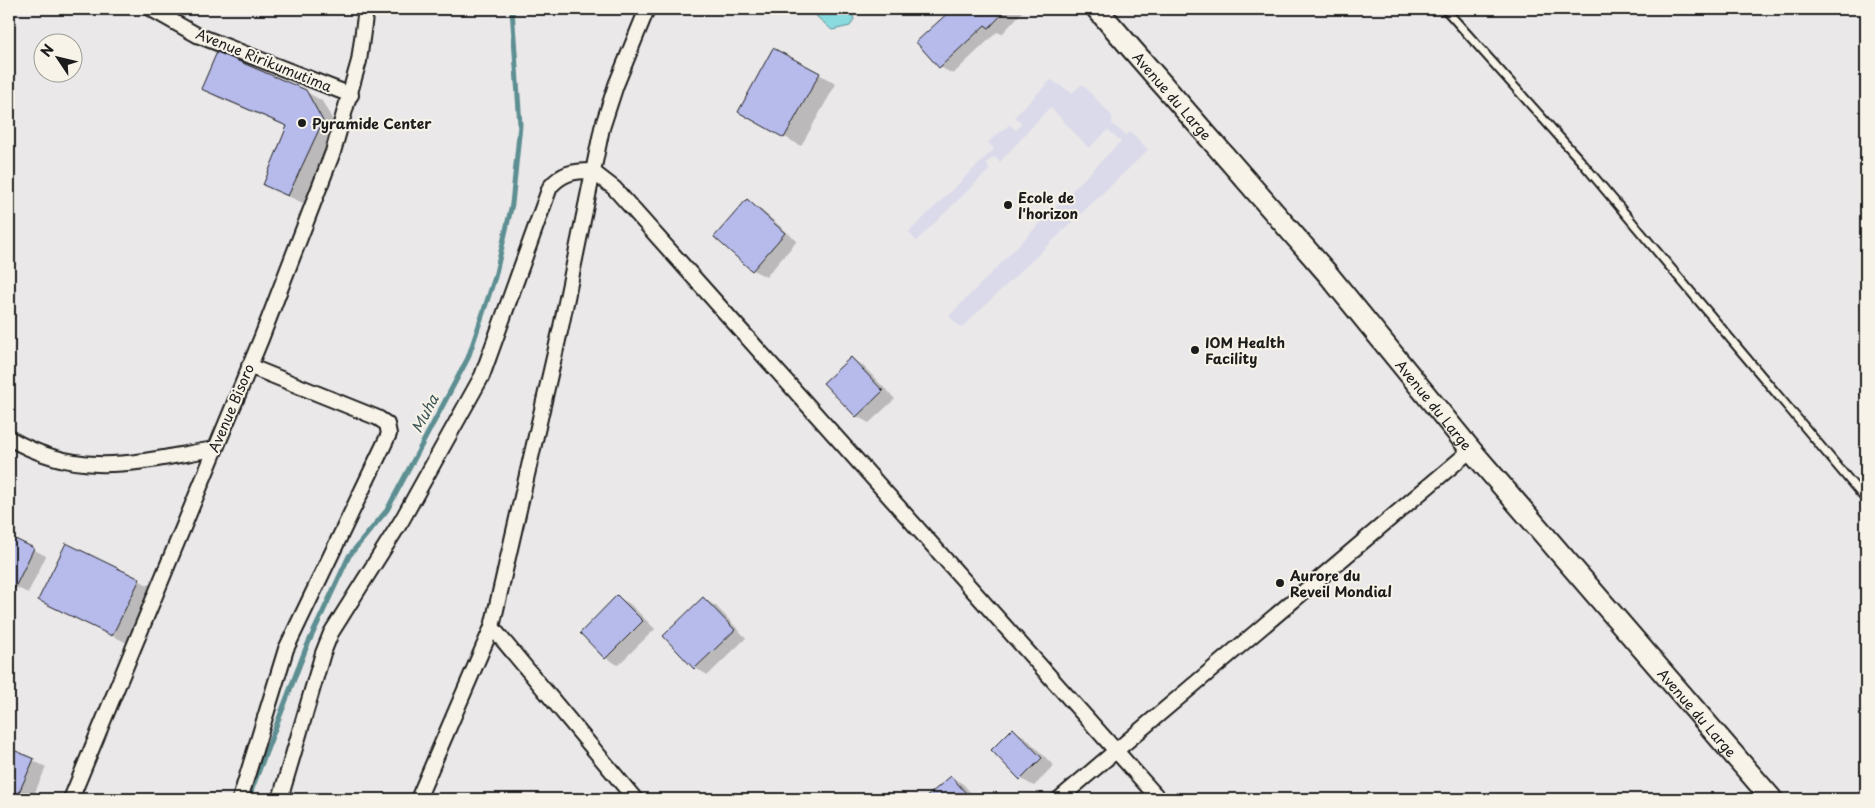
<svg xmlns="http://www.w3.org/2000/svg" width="1875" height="808" font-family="'Playpen Sans',sans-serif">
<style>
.built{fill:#dbdaea}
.water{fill:#89dbe0;stroke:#5d8f92}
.shadow{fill:#0003}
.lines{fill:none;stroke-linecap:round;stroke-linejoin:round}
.stream{stroke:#5d8f92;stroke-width:5}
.building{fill:#b7bbec;stroke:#1c1c1c}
.service-casing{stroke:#1c1c1c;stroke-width:11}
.minor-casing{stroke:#1c1c1c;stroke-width:18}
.secondary-casing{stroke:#1c1c1c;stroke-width:24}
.service{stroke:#f7f3e8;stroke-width:7}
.minor{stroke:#f7f3e8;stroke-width:14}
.secondary{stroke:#f7f3e8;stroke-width:20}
.poi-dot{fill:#1c1c1c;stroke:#f7f3e8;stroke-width:2}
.labels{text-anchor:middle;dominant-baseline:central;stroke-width:4;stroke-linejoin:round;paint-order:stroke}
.street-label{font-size:14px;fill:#1c1c1c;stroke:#f7f3e8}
.poi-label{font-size:14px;font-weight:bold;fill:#1c1c1c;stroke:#f7f3e8;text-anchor:start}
.water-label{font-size:15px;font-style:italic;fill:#3d5557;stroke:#f7f3e8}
</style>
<rect width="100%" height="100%" fill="#eae8e9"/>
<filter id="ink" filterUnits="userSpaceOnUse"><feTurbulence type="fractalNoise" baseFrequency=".02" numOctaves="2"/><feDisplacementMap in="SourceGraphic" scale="10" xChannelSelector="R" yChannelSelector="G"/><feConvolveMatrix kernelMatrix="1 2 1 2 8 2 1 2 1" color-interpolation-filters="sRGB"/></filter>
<g filter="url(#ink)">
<path class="built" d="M 1051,80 L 1072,93 L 1082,84 L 1112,116 L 1112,124 L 1126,135 L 1131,132 L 1148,150 L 961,328 L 949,316 L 1121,141 L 1108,130 L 1089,148 L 1050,107 L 1000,162 L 994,157 L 986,163 L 990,169 L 916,241 L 909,232 L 994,149 L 988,142 L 1009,125 L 1016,130 L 1021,124 L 1015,116 Z"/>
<path class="water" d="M 820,9 L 844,9 L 851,11 L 854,19 L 850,26 L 832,30 L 816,16 Z"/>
<g class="shadow">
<path d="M 963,9 L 1024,10 L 1002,34 L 997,32 L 953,74 L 940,67 L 952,20 Z"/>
<path d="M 819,74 L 836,84 L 801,146 L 756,121 Z"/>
<path d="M 203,89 L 305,91 L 322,101 L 339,131 L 305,204 L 264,185 L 288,127 L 219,98 Z"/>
<path d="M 747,201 L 759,208 L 797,241 L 766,277 L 753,270 Z"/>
<path d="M 851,358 L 863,366 L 895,399 L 869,423 L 856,416 Z"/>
<path d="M 9,537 L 46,556 L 28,593 L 9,584 Z"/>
<path d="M 67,544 L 156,589 L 129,644 L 40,599 Z"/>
<path d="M 617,597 L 630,604 L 655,629 L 618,665 L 606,658 Z"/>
<path d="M 704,599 L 716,606 L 746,638 L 708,675 L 695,668 Z"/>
<path d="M 1013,730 L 1025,737 L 1054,766 L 1034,786 L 1021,779 Z"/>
<path d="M 9,749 L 46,767 L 32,799 L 17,799 L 9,795 Z"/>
<path d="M 951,777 L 963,784 L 976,799 L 926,799 Z"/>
<path d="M 872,791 L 884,798 L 886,799 L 863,799 Z"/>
</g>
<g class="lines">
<path class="stream" d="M 248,799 L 306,648 L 349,556 L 387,510 L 468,358 L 495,277 L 512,204 L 520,125 L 512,9"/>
</g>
<g class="building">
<path d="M 952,9 L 1007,9 L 989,28 L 985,25 L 939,68 L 916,42 Z"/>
<path d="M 773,48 L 820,73 L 784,138 L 738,112 Z"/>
<path d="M 217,52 L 306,90 L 323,121 L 288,196 L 263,185 L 287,126 L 201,89 Z"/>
<path d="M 747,199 L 785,233 L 752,271 L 714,237 Z"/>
<path d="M 851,357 L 883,391 L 856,417 L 823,383 Z"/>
<path d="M 9,536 L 34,548 L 9,600 Z"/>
<path d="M 66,543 L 140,579 L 112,636 L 38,600 Z"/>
<path d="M 617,595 L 643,621 L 605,659 L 580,633 Z"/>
<path d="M 703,597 L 735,630 L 694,669 L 663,636 Z"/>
<path d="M 1013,728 L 1042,758 L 1020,780 L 991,750 Z"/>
<path d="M 9,748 L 34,759 L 16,799 L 9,799 Z"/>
<path d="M 951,776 L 971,799 L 924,799 Z"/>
</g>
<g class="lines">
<defs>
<path id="service" d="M 1445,9 L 1580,160 L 1866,500"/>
<g id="minor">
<path d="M 151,9 L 197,35 L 351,95"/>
<path d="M 9,438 C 81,480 137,462 214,449"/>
<path d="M 492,627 L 635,799"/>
<path d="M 71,799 L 261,339 L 333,152 L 359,61 L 366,9"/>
<path d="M 240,799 L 286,649 L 389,434 L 387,424 L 378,418 L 249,366"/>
<path d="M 280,799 L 323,653 L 331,633 L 402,520 L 482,376 L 550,187 C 562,173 573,171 592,171 L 614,188 L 1159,799"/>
<path d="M 418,799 L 492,627 L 561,327 L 602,128 L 616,85 L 647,9"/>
<path d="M 1059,799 L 1471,450"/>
</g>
<g id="secondary">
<path id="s1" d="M 1097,9 L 1327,273 L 1471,450 L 1772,799"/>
</g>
</defs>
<use href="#service" class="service-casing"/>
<use href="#minor" class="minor-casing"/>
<use href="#secondary" class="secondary-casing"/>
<use href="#service" class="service"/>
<use href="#minor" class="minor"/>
<use href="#secondary" class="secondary"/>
</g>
</g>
<g class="poi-dot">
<circle cx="302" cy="123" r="5"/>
<circle cx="1008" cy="205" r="5"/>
<circle cx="1195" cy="350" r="5"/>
<circle cx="1280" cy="583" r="5"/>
</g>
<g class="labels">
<g class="street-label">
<text transform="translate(264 60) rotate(22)">Avenue Ririkumutima</text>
<text stroke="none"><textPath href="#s1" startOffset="115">Avenue du Large</textPath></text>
<text stroke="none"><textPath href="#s1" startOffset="520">Avenue du Large</textPath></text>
<text transform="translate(231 408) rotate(-67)">Avenue Bisoro</text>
<text stroke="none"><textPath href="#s1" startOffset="925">Avenue du Large</textPath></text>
</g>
<g class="poi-label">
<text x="312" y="123">Pyramide Center</text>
<text x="1018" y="197">Ecole de<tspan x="1018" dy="16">l'horizon</tspan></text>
<text x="1205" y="342">IOM Health<tspan x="1205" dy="16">Facility</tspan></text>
<text x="1290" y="575">Aurore du<tspan x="1290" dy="16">Reveil Mondial</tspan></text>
</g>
<g class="water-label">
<text transform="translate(424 413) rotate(-62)">Muha</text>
</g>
</g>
<rect width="1875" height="808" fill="none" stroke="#f7f3e8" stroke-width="30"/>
<rect x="15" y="15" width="1845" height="778" fill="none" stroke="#1c1c1c" stroke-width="2" filter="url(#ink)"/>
<g transform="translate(58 58) rotate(305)"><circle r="24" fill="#f7f3e8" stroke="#9f9d96"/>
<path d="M0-4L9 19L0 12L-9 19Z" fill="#1c1c1c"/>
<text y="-8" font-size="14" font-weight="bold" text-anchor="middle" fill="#1c1c1c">N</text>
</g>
</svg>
